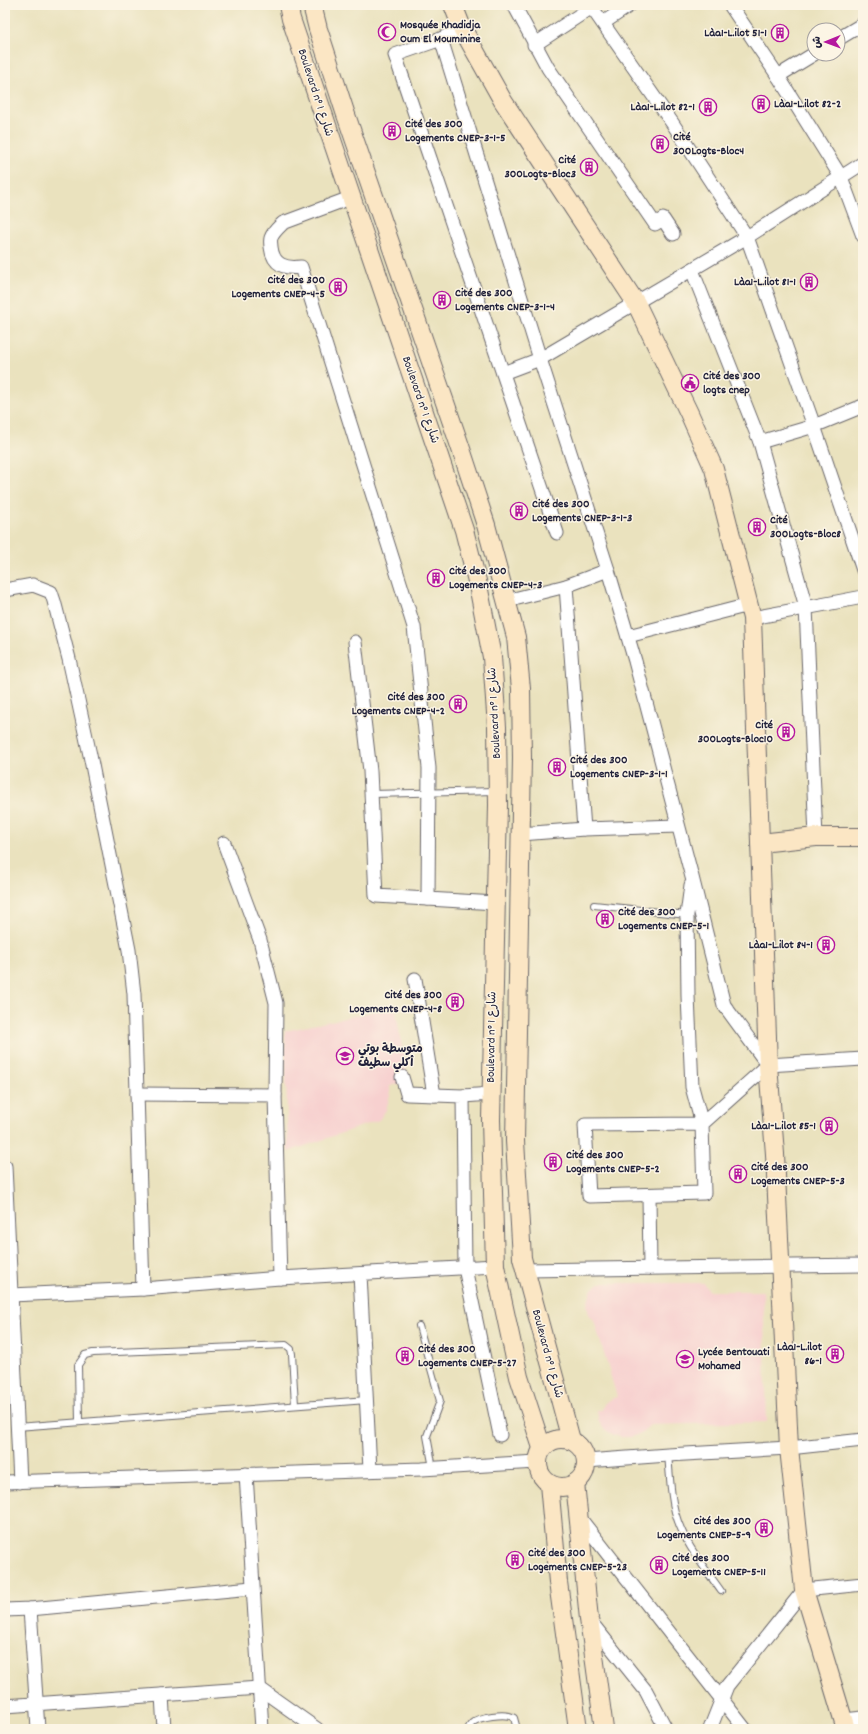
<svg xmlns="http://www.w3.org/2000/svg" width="868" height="1734" font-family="Dekko,'Playpen Sans Arabic',sans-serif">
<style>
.built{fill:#f7d0cf}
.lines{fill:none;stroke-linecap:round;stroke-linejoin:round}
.lane-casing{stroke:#686569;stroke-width:8}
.street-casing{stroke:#686569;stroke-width:15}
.secondary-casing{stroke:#686569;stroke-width:20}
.lane{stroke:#fff;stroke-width:6}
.street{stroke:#fff;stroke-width:13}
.secondary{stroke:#fbe6c4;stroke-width:18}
.labels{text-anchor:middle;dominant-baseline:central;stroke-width:3;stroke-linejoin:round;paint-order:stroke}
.poi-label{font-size:12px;font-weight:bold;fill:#22223b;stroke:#fcf5e5;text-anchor:start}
.street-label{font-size:12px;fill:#22223b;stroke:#fcf5e5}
</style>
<rect width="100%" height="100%" fill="#fcf5e5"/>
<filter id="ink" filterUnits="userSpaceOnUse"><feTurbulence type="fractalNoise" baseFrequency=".025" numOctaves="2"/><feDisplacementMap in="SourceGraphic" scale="8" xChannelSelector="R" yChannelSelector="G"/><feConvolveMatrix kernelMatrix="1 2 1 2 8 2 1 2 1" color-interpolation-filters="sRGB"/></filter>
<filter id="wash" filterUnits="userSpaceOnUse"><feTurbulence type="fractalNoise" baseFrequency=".012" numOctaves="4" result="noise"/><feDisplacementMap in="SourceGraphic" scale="16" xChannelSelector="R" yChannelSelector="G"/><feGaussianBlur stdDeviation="0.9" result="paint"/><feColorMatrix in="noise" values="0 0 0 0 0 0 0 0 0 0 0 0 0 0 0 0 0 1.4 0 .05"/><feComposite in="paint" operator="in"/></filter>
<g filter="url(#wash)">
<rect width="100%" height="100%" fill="#eae2be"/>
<g class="built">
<path d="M 395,1007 L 408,1081 L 390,1086 L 390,1095 L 386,1110 L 379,1120 L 288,1152 L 285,1031 Z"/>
<path d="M 600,1283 L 704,1283 L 709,1291 L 763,1291 L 767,1422 L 650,1425 L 641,1433 L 632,1437 L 621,1437 L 612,1434 L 604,1429 L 599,1422 L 597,1410 L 602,1410 L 604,1404 L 610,1399 L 617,1397 L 594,1320 L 589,1314 L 587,1305 L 592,1289 Z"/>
</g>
</g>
<g filter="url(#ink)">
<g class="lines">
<defs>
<g id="lane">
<path d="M 372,794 L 496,791"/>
<path d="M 594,905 L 687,915"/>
<path d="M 419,1326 L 440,1401 L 427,1436 L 433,1468"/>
<path d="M 79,1422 L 78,1365 L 85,1355 L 93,1353 L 286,1345 L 291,1349 L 292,1354 L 295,1405"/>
<path d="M 17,1427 L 367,1400"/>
<path d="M 668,1455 C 670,1474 670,1494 675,1512 C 683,1542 704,1567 721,1591"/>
<path d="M 468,1729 C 469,1727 470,1725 472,1723 C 478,1717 506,1712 514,1718 L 517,1729"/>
</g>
<g id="street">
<path d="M 514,5 L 548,68 L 655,224 L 663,219 L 673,234"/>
<path d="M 590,5 L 673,124 L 747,237 L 814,426 L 863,570"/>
<path d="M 730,5 L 778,76 L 841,177 L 863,236"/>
<path d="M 603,23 L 630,5"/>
<path d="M 462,28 L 441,39 L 395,55 L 557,533"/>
<path d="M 441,39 L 540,359 L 608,570 L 635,661 L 692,877 L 724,1005 L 768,1065"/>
<path d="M 838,39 L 863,24"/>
<path d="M 534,45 L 592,7"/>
<path d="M 778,76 L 814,54"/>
<path d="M 350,198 L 283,223 C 279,227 273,232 271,238 C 270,241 271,245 271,247 C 273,265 285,269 301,267 L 414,627 L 429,768 L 428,899"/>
<path d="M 692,270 L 760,442 L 806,607 L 816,837"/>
<path d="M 503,373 L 540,359 L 747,237 L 863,163"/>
<path d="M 760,442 L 814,426 L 863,406"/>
<path d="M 608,570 L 566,586 L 584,829 L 678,826"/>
<path d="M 5,590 L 33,585 L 51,592 L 54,601 L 69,659 L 90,755 L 129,950 L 134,994 L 143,1289 L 11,1295"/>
<path d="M 506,601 L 566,586"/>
<path d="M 752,618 L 863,597"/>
<path d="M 628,636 L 749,605"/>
<path d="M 355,642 L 370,771 L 376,896 L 496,903"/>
<path d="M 521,834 L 584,829"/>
<path d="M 224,843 L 260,940 L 276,1003 L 275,1095 L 280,1278 L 495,1266"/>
<path d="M 691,885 L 687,915 L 688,996 L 692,1087 L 702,1124 L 704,1193 L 589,1196 L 585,1125 L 702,1124 L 768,1065 L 863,1059"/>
<path d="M 415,979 L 434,1095"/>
<path d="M 402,1077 L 407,1094 L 463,1096 L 465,1268 L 500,1435"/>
<path d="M 137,1094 L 275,1095"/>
<path d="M 463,1096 L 491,1094"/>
<path d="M 5,1166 L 20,1482"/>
<path d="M 649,1195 L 650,1268"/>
<path d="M 525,1270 L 863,1265"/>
<path d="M 360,1274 L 370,1470"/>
<path d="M 143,1289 L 280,1278"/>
<path d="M 586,1461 L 668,1455 L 789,1448 L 863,1440"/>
<path d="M 246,1474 L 262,1729"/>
<path d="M 5,1482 L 422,1469 L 537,1462"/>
<path d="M 578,1516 L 745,1729"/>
<path d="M 30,1609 L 38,1729"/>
<path d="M 5,1610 L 30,1609 L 252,1588"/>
<path d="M 590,1621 L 646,1691 L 666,1729"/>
<path d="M 162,1695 L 164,1729"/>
<path d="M 5,1706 L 259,1688 L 317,1729"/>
<path d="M 844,1720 L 863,1718"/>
<path d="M 710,1729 L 727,1686 L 804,1590 L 863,1584"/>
</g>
<g id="secondary">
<path d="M 288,5 L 291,19 L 464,530 L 478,585 L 492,657 L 497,727 L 498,805 L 491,1120 L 495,1266 L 519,1377 L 542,1448"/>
<path d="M 312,5 L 318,29 L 345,112 L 460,446 L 486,525 L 516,637 L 521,689 L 522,758 L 515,1141 L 522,1258 L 571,1440"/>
<path d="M 453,5 L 462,28 L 503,101 L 636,303 L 689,413 L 714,469 L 752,618 L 768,1065 L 775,1154 L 789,1448 L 804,1590 L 846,1729"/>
<path d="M 760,843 L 816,837 L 863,837"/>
<circle cx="562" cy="1463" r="24"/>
<path d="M 575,1483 L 589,1619 L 604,1729"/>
<path d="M 549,1484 L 558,1582 L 578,1729"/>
</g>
</defs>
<use href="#lane" class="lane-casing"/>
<use href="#street" class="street-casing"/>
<use href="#secondary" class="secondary-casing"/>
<use href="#lane" class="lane"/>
<use href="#street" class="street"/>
<use href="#secondary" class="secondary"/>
</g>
</g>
<defs>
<symbol id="mosque-ring" viewBox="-11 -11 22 22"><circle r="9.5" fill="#fcf5e5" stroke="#b5179e" stroke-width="1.5"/><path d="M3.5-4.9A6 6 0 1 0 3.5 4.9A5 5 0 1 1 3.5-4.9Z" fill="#b5179e"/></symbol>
<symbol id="building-ring" viewBox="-11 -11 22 22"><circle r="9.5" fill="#fcf5e5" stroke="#b5179e" stroke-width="1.5"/><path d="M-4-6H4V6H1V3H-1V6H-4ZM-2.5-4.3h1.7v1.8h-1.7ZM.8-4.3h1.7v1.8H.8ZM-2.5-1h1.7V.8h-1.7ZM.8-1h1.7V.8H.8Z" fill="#b5179e"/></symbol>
<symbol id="civic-ring" viewBox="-11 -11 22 22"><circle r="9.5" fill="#fcf5e5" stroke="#b5179e" stroke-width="1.5"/><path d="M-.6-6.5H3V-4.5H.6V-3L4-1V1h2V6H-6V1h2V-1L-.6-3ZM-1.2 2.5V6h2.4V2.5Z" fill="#b5179e"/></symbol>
<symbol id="school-ring" viewBox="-11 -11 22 22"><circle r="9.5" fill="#fcf5e5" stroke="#b5179e" stroke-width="1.5"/><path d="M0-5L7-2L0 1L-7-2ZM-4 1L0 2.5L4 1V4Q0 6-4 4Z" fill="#b5179e"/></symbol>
</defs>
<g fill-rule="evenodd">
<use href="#mosque-ring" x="377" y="22" width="20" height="20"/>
<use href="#building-ring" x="770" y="23" width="20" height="20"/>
<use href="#building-ring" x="751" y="94" width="20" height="20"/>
<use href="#building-ring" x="698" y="97" width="20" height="20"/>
<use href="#building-ring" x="382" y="121" width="20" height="20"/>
<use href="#building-ring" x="650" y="134" width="20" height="20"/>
<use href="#building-ring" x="579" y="157" width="20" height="20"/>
<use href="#building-ring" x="799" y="272" width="20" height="20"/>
<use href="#building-ring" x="328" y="277" width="20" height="20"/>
<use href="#building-ring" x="432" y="290" width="20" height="20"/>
<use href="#civic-ring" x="680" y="373" width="20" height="20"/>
<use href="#building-ring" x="509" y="501" width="20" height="20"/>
<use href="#building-ring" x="747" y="517" width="20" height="20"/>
<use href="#building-ring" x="426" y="568" width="20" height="20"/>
<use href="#building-ring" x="448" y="694" width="20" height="20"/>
<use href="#building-ring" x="776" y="722" width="20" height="20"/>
<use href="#building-ring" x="547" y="757" width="20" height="20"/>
<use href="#building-ring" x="595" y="909" width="20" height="20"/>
<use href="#building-ring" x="816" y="935" width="20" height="20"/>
<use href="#building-ring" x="445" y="992" width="20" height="20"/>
<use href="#school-ring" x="335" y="1046" width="20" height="20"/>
<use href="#building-ring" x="819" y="1116" width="20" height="20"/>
<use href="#building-ring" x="543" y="1152" width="20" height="20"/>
<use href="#building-ring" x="728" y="1164" width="20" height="20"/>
<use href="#building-ring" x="825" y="1344" width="20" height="20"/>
<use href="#building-ring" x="395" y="1346" width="20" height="20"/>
<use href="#school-ring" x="675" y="1349" width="20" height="20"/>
<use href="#building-ring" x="754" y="1518" width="20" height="20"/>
<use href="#building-ring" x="505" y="1550" width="20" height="20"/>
<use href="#building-ring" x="649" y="1555" width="20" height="20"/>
</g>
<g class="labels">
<g class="poi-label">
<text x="400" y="25">Mosquée Khadidja<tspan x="400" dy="14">Oum El Mouminine</tspan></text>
<text x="767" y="33" text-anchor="end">Làa1-L.ilot 51-1</text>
<text x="774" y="104">Làa1-L.ilot 82-2</text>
<text x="695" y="107" text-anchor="end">Làa1-L.ilot 82-1</text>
<text x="405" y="124">Cité des 300<tspan x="405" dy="14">Logements CNEP-3-1-5</tspan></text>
<text x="673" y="137">Cité<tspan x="673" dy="14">300Logts-Bloc4</tspan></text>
<text x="576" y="160" text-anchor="end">Cité<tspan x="576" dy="14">300Logts-Bloc3</tspan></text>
<text x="325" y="280" text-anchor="end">Cité des 300<tspan x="325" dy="14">Logements CNEP-4-5</tspan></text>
<text x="796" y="282" text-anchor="end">Làa1-L.ilot 81-1</text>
<text x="455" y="293">Cité des 300<tspan x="455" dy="14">Logements CNEP-3-1-4</tspan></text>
<text x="703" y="376">Cité des 300<tspan x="703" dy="14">logts cnep</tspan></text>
<text x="532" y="504">Cité des 300<tspan x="532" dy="14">Logements CNEP-3-1-3</tspan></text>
<text x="770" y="520">Cité<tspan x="770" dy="14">300Logts-Bloc8</tspan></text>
<text x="449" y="571">Cité des 300<tspan x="449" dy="14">Logements CNEP-4-3</tspan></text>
<text x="445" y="697" text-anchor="end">Cité des 300<tspan x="445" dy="14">Logements CNEP-4-2</tspan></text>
<text x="773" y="725" text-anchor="end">Cité<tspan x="773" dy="14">300Logts-Bloc10</tspan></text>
<text x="570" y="760">Cité des 300<tspan x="570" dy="14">Logements CNEP-3-1-1</tspan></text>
<text x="618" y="912">Cité des 300<tspan x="618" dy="14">Logements CNEP-5-1</tspan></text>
<text x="813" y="945" text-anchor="end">Làa1-L.ilot 84-1</text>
<text x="442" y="995" text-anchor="end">Cité des 300<tspan x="442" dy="14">Logements CNEP-4-8</tspan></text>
<text x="358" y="1049">متوسطة بوتي<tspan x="358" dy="14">أكلي سطيف</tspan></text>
<text x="816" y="1126" text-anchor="end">Làa1-L.ilot 85-1</text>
<text x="566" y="1155">Cité des 300<tspan x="566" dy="14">Logements CNEP-5-2</tspan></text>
<text x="751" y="1167">Cité des 300<tspan x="751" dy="14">Logements CNEP-5-3</tspan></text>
<text x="822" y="1347" text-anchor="end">Làa1-L.ilot<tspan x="822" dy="14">86-1</tspan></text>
<text x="418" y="1349">Cité des 300<tspan x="418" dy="14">Logements CNEP-5-27</tspan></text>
<text x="698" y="1352">Lycée Bentouati<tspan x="698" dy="14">Mohamed</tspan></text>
<text x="751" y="1521" text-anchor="end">Cité des 300<tspan x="751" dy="14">Logements CNEP-5-9</tspan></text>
<text x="528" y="1553">Cité des 300<tspan x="528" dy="14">Logements CNEP-5-23</tspan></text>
<text x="672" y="1558">Cité des 300<tspan x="672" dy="14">Logements CNEP-5-11</tspan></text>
</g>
<g class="street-label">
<text transform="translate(315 93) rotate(72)">Boulevard n° شارع 1</text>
<text transform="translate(420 400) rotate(71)">Boulevard n° شارع 1</text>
<text transform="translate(495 713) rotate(-93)">Boulevard n° شارع 1</text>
<text transform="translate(492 1037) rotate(-89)">Boulevard n° شارع 1</text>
<text transform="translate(547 1354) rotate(75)">Boulevard n° شارع 1</text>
</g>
</g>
<rect width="868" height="1734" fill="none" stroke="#fcf5e5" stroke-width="20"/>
<g transform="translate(826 42) rotate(269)"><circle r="19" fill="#fcf5e5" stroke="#a5a1a1"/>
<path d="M0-3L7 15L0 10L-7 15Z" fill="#b5179e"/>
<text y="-6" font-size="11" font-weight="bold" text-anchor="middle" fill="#22223b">ش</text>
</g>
</svg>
